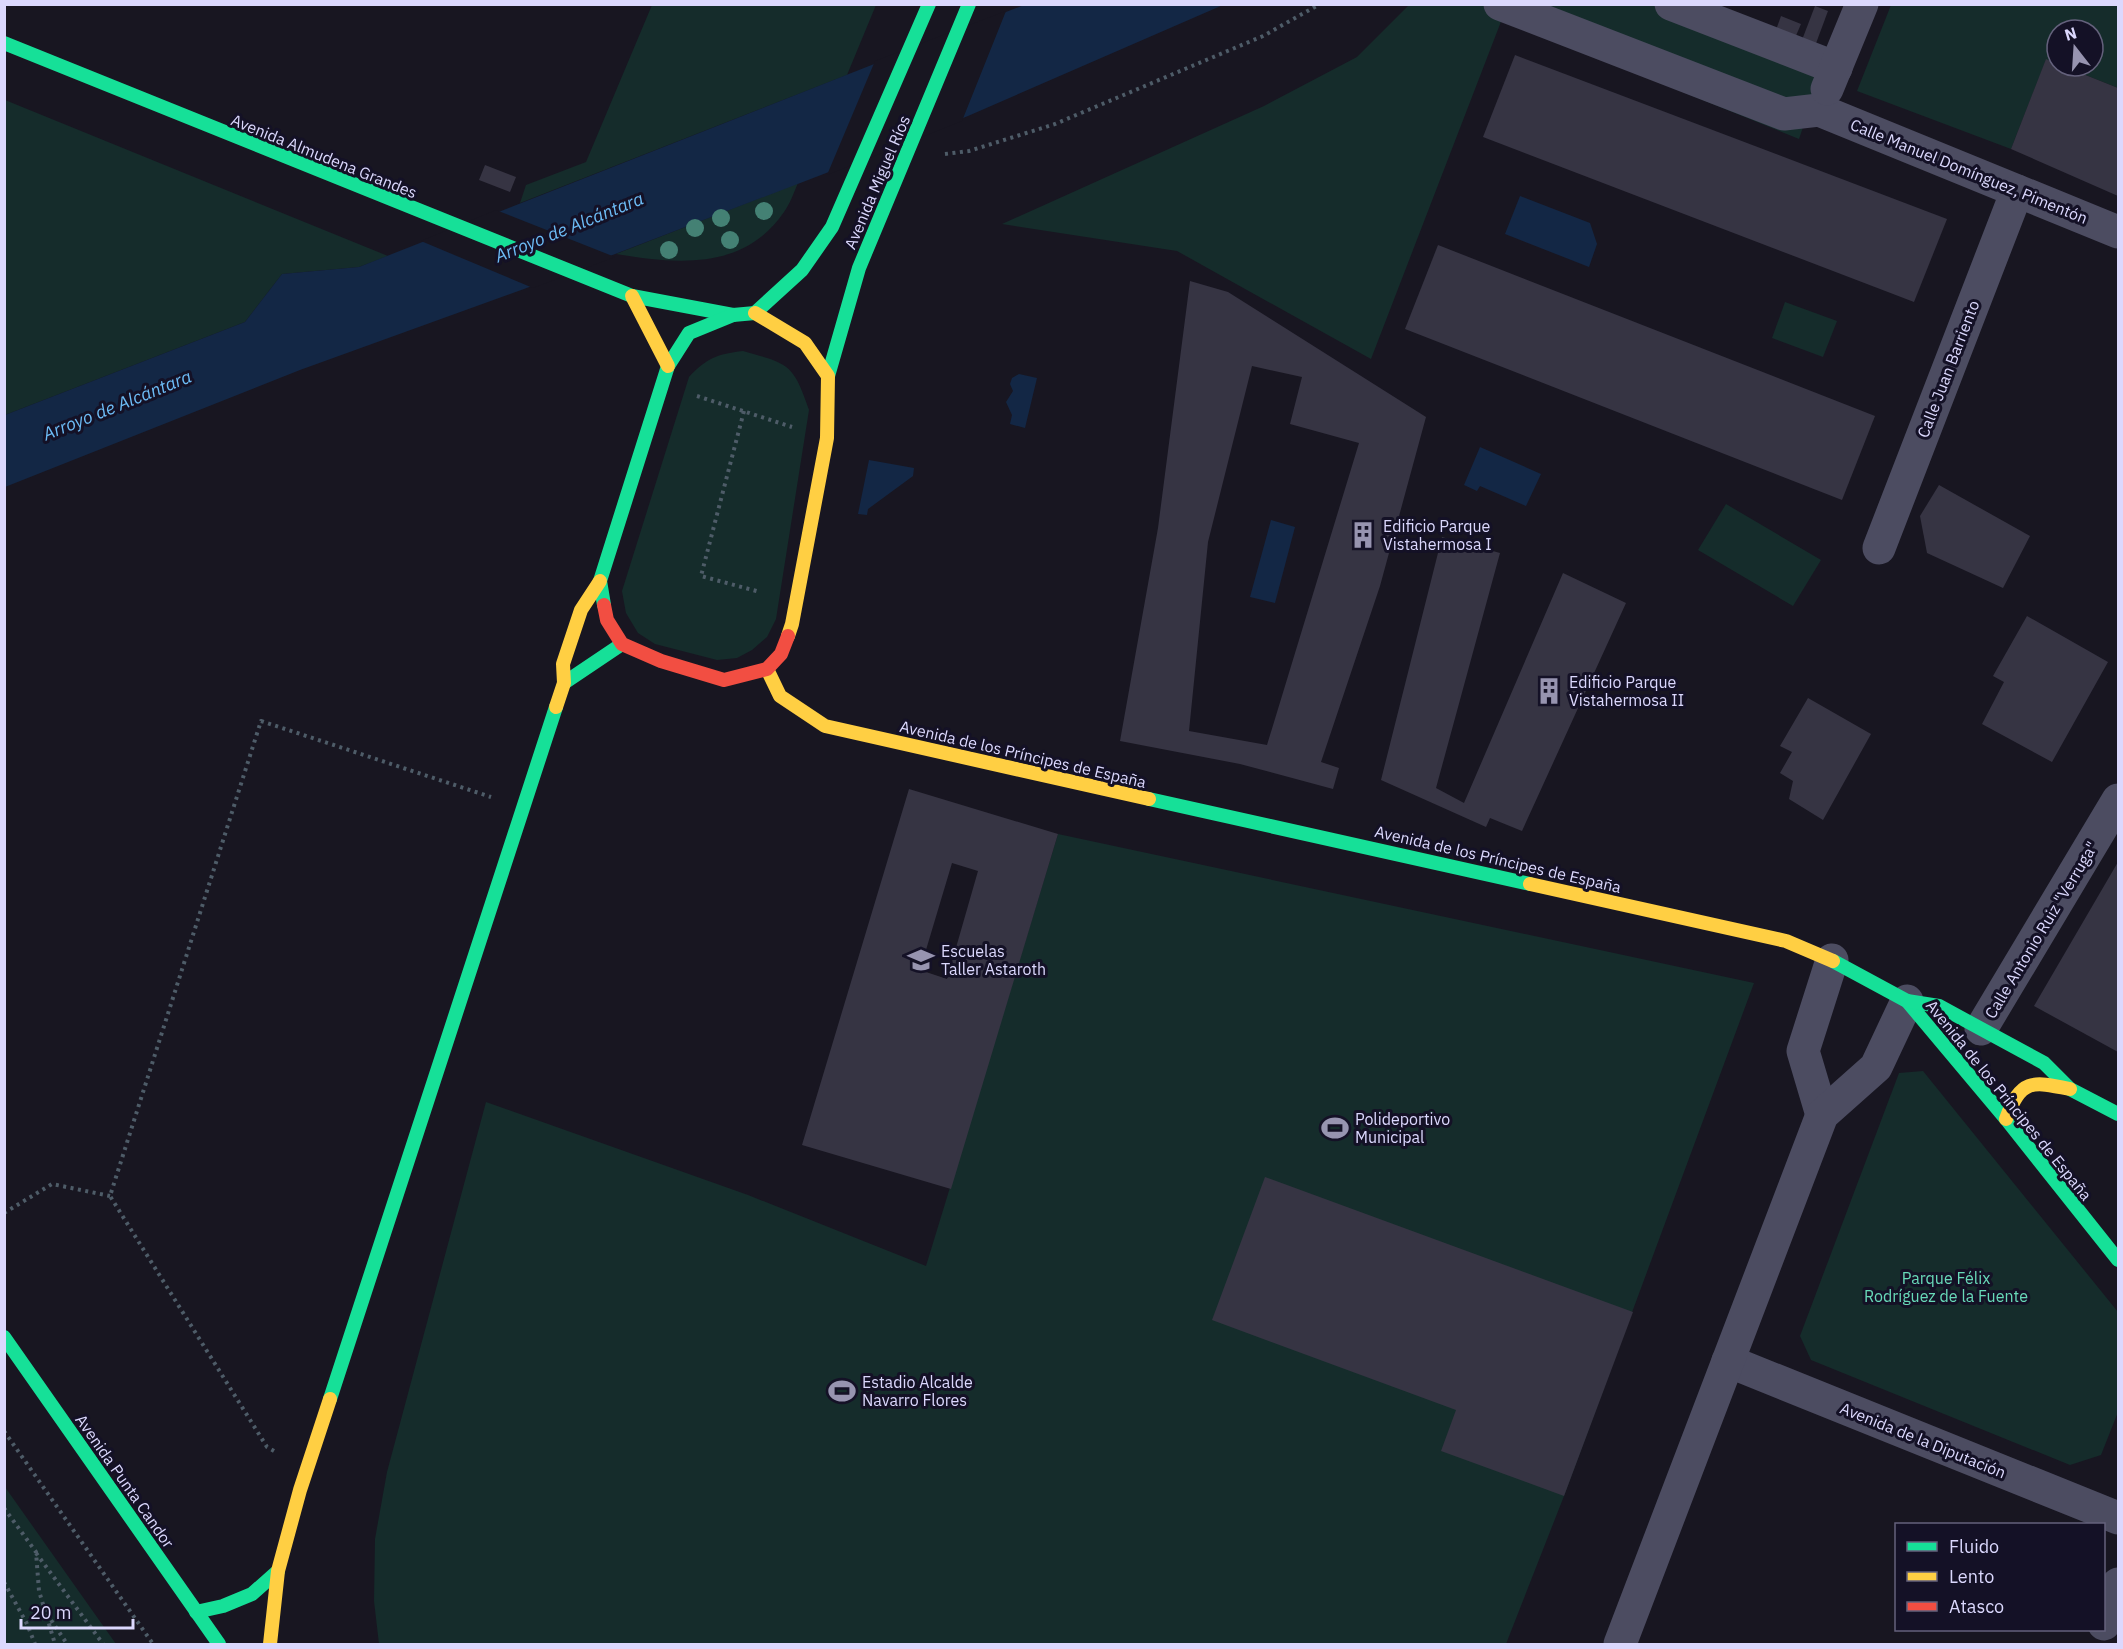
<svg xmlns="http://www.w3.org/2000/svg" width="2123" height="1649" font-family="'IBM Plex Sans',sans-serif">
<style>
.green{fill:#152c2b}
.water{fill:#132745}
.pier{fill:#181621}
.building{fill:#363443;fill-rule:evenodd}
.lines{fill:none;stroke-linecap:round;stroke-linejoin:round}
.path{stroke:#4e5c68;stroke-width:4;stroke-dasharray:3 4.5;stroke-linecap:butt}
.street{stroke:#4c4c61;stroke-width:33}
.fast{stroke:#16e098;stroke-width:14}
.slow{stroke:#ffcf43;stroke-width:14}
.jam{stroke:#f24e42;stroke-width:14}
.tree{fill:#448174}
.labels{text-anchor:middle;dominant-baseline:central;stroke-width:6;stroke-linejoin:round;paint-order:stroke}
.street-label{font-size:16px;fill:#dbd8fd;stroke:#141126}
.poi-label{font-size:16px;fill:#dbd8fd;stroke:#141126;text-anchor:start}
.park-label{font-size:16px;fill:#68d9b8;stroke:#141126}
.water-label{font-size:18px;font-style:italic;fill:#6dbcf6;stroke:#141126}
</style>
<rect width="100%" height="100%" fill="#181621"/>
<g class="green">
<path d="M 652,5 L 876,5 L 847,75 L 520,203 L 526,185 L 586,162 Z"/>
<path d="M 1409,5 L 1702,5 L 1828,54 L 1799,139 L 1502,19 L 1371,359 L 1177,251 L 1002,224 L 1264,106 L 1357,57 Z"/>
<path d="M 1891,5 L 2118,5 L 2118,88 L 2063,66 L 2093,66 L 2093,30 L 2057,30 L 2057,64 L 2046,60 L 2011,149 L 1857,91 Z"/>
<path d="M 5,100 L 388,256 L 359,267 L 282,274 L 245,322 L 5,415 Z"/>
<path d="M 798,183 C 794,192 790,204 784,212 C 744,271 677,264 616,254 Z"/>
<path d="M 1785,302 L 1837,321 L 1823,357 L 1772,338 Z"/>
<path d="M 743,351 C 789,364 793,363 809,410 L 776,619 L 767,637 L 752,650 L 737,658 L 717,660 L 655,644 L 638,633 L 626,613 L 622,591 L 689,377 C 707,358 717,354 743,351 Z"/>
<path d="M 1726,504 L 1821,560 L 1793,606 L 1698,550 Z"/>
<path d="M 1058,834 L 1754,983 L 1564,1496 L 1506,1644 L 379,1644 L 374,1601 L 375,1539 L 387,1472 L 486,1102 L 748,1195 L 926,1266 Z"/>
<path d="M 1923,1071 L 2118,1312 L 2118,1412 L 2101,1455 L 2070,1465 L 1811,1360 L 1800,1336 L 1899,1073 Z"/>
<path d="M 5,1487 L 116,1644 L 5,1644 Z"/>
</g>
<g class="water">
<path d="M 1024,5 L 1223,5 L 968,116 L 834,170 L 524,289 L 300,370 L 5,487 L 5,415 L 245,322 L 282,274 L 359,267 Z"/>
<path d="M 1520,196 L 1590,223 L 1597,244 L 1589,267 L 1505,234 Z"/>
<path d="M 1019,374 L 1037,378 L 1025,428 L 1010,424 L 1012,415 L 1006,402 L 1013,391 L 1010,384 L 1012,378 Z"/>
<path d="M 1480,447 L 1541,474 L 1526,506 L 1480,486 L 1477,491 L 1464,485 Z"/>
<path d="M 869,460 L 914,468 L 913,476 L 868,509 L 867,515 L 858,514 Z"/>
<path d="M 1271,520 L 1295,527 L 1275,603 L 1250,597 Z"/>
</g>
<g class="pier">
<path d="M 1006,11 L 962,121 L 827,175 L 875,61 Z"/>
<path d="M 496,210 L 615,257 L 533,288 L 421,241 Z"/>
</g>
<g class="building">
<path d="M 1815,6 L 1828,11 L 1815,46 L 1802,40 Z"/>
<path d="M 1781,16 L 1801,24 L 1795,38 L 1776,30 Z"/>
<path d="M 1515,55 L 1947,219 L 1914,302 L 1483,137 Z"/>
<path d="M 2046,59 L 2057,64 L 2057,66 L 2063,66 L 2118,88 L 2118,196 L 2011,149 Z"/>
<path d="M 485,165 L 516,177 L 510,192 L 479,180 Z"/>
<path d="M 1438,245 L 1875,416 L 1842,500 L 1405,329 Z"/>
<path d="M 1190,281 L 1228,292 L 1426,417 L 1380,586 L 1321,762 L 1339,768 L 1333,789 L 1240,764 L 1120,741 L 1158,528 ZM 1252,366 L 1302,377 L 1290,424 L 1359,443 L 1267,745 L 1189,731 L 1208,542 Z"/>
<path d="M 1939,485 L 2030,536 L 2003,588 L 1927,553 L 1920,516 Z"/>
<path d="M 1442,537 L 1500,553 L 1436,788 L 1464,803 L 1563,573 L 1626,603 L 1522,831 L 1490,818 L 1486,827 L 1381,780 Z"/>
<path d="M 2027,616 L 2108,662 L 2052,762 L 1982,724 L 2004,682 L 1993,676 Z"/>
<path d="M 1808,698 L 1871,734 L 1823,820 L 1789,799 L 1793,781 L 1780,773 L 1792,752 L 1780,746 Z"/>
<path d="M 909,789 L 1058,834 L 951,1189 L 802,1145 ZM 952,863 L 978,871 L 947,979 L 920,970 Z"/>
<path d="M 2118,862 L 2118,1052 L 2034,1006 Z"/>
<path d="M 1265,1177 L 1633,1312 L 1564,1496 L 1441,1451 L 1456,1410 L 1212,1320 Z"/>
</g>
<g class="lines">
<g class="path">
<path d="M 945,154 L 969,151 L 1055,124 L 1263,36 L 1320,4"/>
<path d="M 697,396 L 792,427"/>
<path d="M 744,411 L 701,576 L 760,592"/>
<path d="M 4,1213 L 52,1184 L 110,1196"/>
<path d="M 4,1431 L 153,1644"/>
<path d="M 274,1451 L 267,1447 L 110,1196 L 261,721 L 491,797"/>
<path d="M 4,1508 L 36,1552 L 39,1591 L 55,1644"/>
<path d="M 36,1553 L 103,1644"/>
<path d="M 4,1582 L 27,1624 L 35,1644"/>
<path d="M 47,1614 L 67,1644"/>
</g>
<g class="street">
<path d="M 1500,4 L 1784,114 L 1819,110 L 2118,232"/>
<path d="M 1671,4 L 1836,68"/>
<path d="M 1827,89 L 1862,4"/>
<path d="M 1879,548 L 2017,191"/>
<path d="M 1981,1029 L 2118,800"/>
<path d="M 1822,1115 L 1803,1051 L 1832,960"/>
<path d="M 1728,1361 L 2118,1518"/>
<path d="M 2104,1624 L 2118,1584"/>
<path d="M 1620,1644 L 1822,1115 L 1876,1067 L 1907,1001"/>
</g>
<g class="fast">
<path d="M 4,43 L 632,296 L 733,315"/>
<path d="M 755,313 L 802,270 L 832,227 L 929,4"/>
<path d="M 828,376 L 859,268 L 969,4"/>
<path d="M 604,605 L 600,581 L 668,366 L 689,333 L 733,315 L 755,313"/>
<path d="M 564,683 L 622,644"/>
<path d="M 1149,799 L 1530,884"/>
<path d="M 1833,961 L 1907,1001 L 2006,1119 L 2118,1260"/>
<path d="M 1907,1001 L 1939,1006 L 2044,1063 L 2070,1089 L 2118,1114"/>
<path d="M 4,1337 L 219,1644"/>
<path d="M 330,1399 L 556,707"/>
<path d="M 196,1612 L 223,1606 L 252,1594 L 278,1571"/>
</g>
<g class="slow">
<path d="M 632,296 L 668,366"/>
<path d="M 755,313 L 805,343 L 828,376 L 827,438 L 792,624 L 788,636"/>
<path d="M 767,669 L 780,696 L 825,726 L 1149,799"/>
<path d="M 556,707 L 564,683 L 563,664 L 581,610 L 600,581"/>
<path d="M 1530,884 L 1786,941 L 1833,961"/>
<path d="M 2006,1119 C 2021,1079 2031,1081 2070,1089"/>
<path d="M 270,1644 L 278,1571 L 300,1490 L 330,1399"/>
</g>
<path class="jam" d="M 604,605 L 607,620 L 622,644 L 661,661 L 724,680 L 767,669 L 781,654 L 788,636"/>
</g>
<g class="tree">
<circle cx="764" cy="211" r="9"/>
<circle cx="721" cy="218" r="9"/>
<circle cx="695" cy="228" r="9"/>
<circle cx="730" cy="240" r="9"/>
<circle cx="669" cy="250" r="9"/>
</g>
<defs>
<symbol id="building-bare" viewBox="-9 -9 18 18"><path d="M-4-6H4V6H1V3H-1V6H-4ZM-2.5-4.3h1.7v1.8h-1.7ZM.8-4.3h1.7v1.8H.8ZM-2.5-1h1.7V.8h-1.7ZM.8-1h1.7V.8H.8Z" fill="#9794b0" stroke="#141126" stroke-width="2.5" paint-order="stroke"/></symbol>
<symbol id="university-bare" viewBox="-9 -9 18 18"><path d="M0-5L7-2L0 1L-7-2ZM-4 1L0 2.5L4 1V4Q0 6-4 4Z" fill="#9794b0" stroke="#141126" stroke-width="2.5" paint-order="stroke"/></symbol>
<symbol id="stadium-bare" viewBox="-9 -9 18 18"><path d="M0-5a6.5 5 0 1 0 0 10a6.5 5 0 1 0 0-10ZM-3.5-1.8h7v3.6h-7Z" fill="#9794b0" stroke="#141126" stroke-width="2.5" paint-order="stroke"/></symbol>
</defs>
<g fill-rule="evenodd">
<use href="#building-bare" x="1344" y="516" width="38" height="38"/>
<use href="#building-bare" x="1530" y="672" width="38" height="38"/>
<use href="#university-bare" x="902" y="941" width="38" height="38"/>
<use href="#stadium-bare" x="1316" y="1109" width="38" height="38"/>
<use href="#stadium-bare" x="823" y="1372" width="38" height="38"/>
</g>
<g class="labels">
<g class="street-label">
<text transform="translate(324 156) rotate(22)">Avenida Almudena Grandes</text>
<text transform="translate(1969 171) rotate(22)">Calle Manuel Domínguez, Pimentón</text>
<text transform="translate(877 182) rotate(-67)">Avenida Miguel Ríos</text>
<text transform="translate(1948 369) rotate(-69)">Calle Juan Barriento</text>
<text transform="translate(1023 754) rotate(13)">Avenida de los Príncipes de España</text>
<text transform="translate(1498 859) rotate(13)">Avenida de los Príncipes de España</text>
<text transform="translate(2041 930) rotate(-59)">Calle Antonio Ruiz "Verruga"</text>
<text transform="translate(2009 1100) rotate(51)">Avenida de los Príncipes de España</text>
<text transform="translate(1923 1440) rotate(22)">Avenida de la Diputación</text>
<text transform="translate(125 1481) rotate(55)">Avenida Punta Candor</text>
</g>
<g class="poi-label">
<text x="1383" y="526">Edificio Parque<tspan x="1383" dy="18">Vistahermosa I</tspan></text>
<text x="1569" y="682">Edificio Parque<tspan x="1569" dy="18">Vistahermosa II</tspan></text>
<text x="941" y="951">Escuelas<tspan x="941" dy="18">Taller Astaroth</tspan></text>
<text x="1355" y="1119">Polideportivo<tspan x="1355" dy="18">Municipal</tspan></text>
<text x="862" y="1382">Estadio Alcalde<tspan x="862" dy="18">Navarro Flores</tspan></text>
</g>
<g class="park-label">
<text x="1946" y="1278">Parque Félix<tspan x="1946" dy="18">Rodríguez de la Fuente</tspan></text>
</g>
<g class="water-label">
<text transform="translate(569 227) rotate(-22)">Arroyo de Alcántara</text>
<text transform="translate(117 405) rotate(-22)">Arroyo de Alcántara</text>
</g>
</g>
<rect width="2123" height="1649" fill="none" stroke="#dbd8fd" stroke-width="12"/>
<rect x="1895" y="1523" width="210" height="108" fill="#141126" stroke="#64617c" stroke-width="1.5"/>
<rect x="1907" y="1542" width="30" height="9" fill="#16e098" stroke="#64617c" stroke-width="1.5"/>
<text x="1949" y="1553" font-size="18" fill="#dbd8fd">Fluido</text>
<rect x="1907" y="1572" width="30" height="9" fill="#ffcf43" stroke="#64617c" stroke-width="1.5"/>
<text x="1949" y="1583" font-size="18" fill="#dbd8fd">Lento</text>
<rect x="1907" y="1602" width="30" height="9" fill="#f24e42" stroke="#64617c" stroke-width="1.5"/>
<text x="1949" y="1613" font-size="18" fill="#dbd8fd">Atasco</text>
<g transform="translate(2075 48) rotate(343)"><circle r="28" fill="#141126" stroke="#64617c" stroke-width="1.5"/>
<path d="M0-4.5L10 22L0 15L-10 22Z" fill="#9794b0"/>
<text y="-9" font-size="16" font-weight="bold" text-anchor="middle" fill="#dbd8fd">N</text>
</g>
<path d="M21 1619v9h112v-9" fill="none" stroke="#dbd8fd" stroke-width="3"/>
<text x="30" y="1619" font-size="18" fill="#dbd8fd" stroke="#141126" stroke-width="4.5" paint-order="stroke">20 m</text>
</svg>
